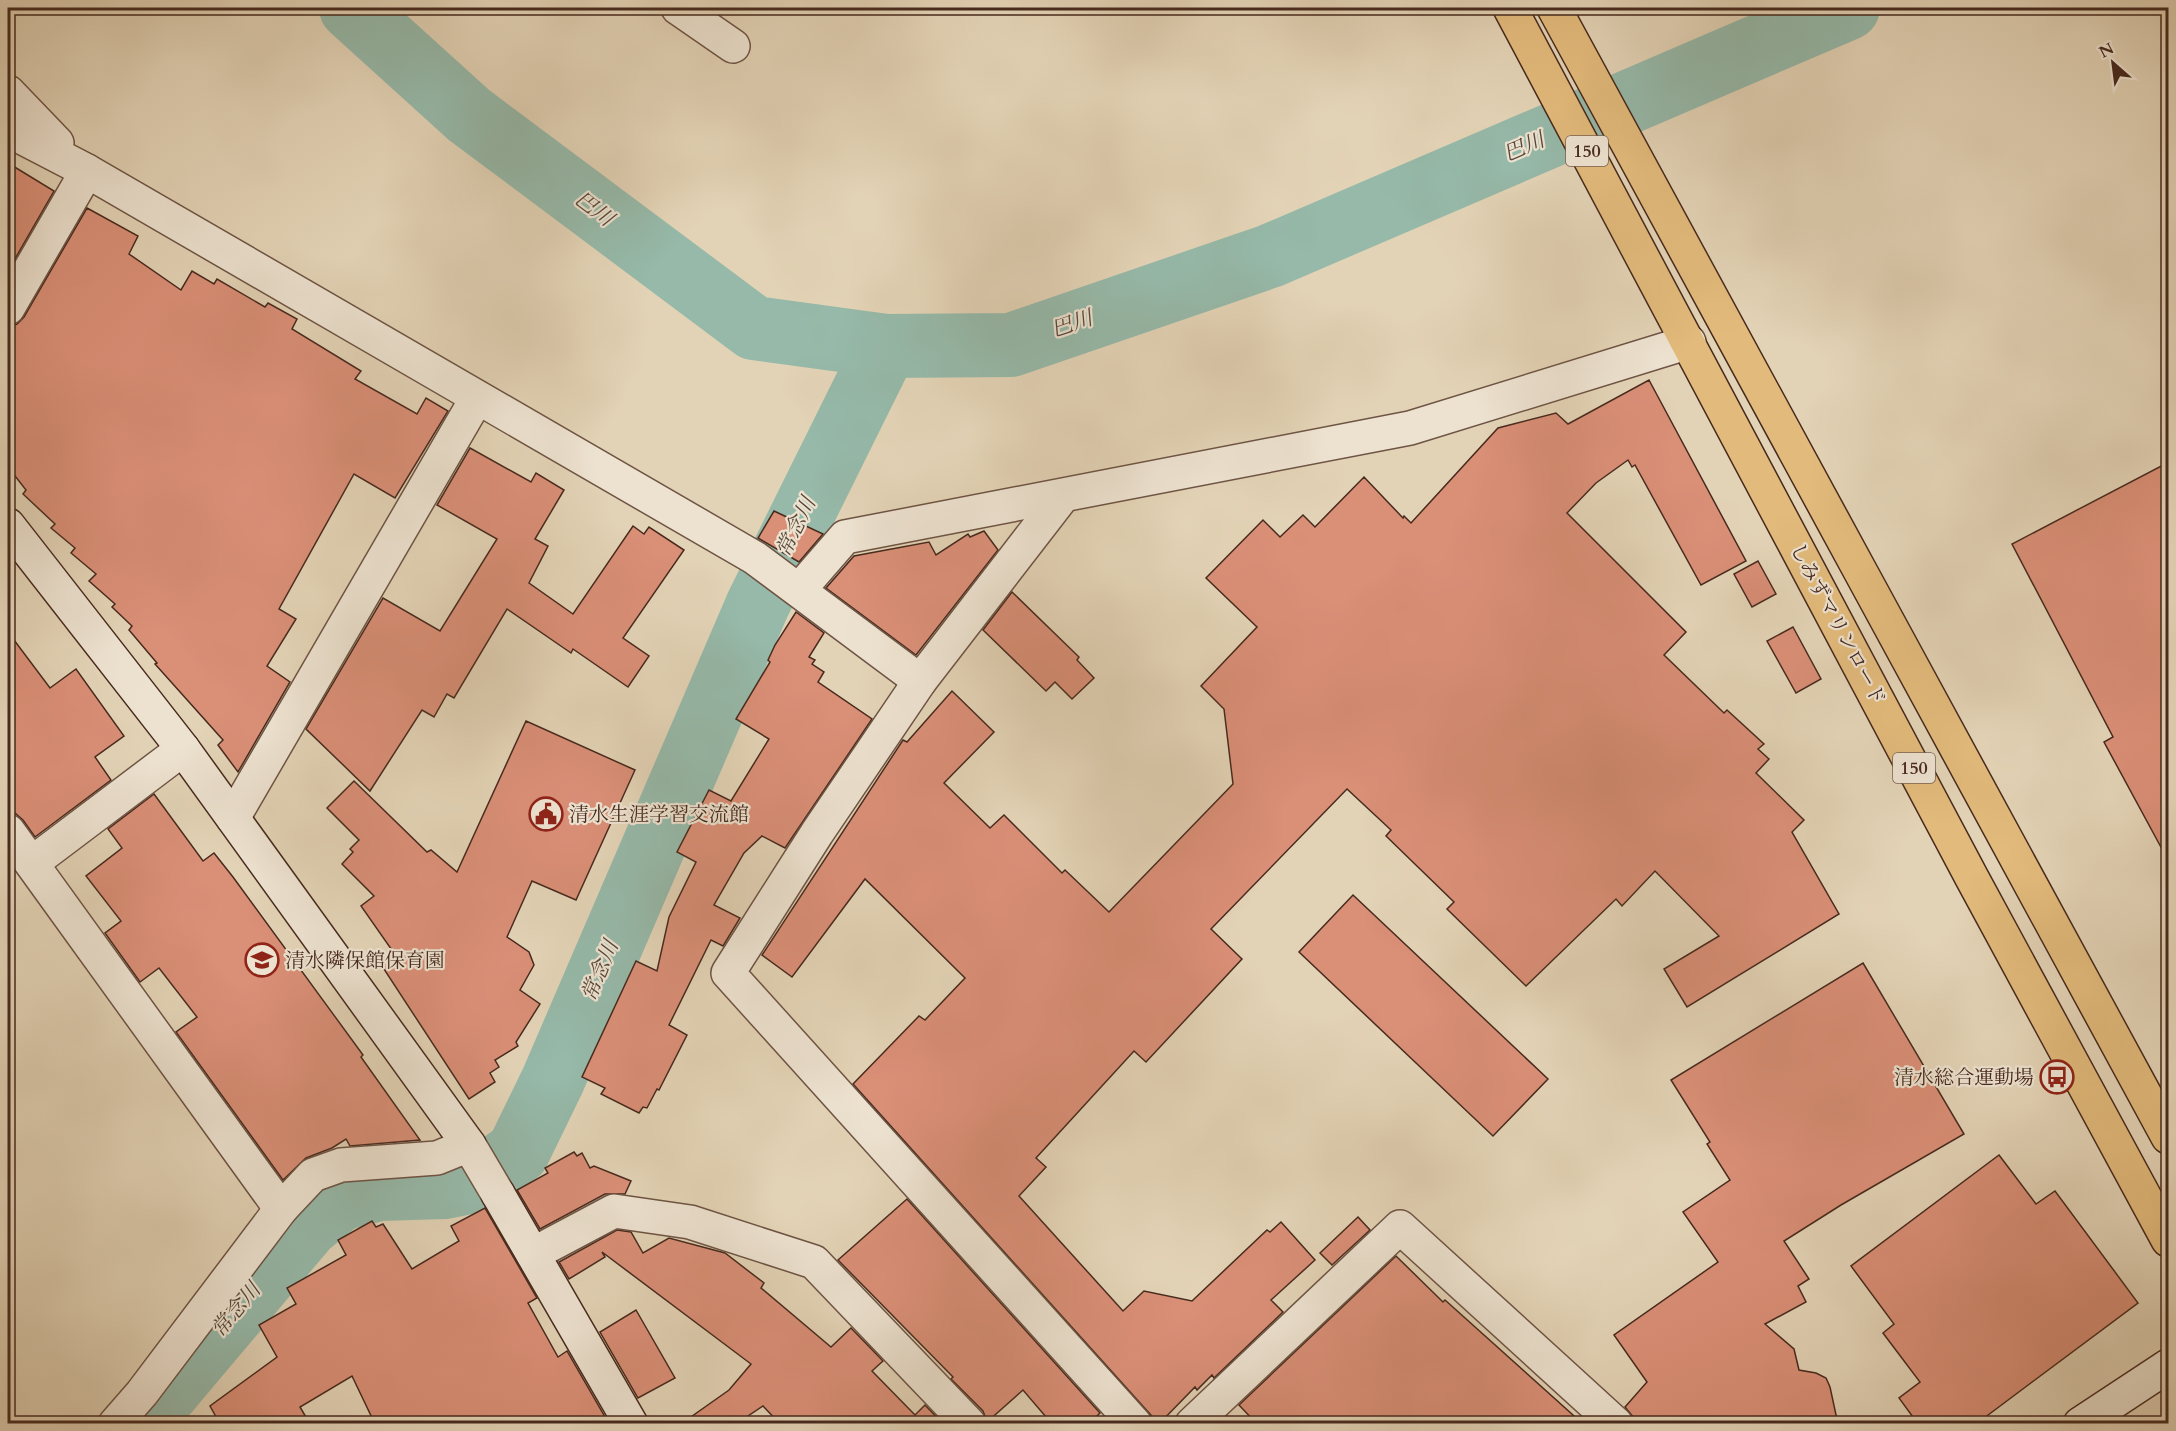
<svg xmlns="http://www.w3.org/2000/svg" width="2176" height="1431" font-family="Cardo,'Noto Serif JP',serif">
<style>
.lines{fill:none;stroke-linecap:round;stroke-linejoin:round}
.river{stroke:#96b9a9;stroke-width:64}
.building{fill:#da8f77;stroke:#472a1e;stroke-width:1.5}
.street-casing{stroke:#6e5444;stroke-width:36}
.secondary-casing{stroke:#472a1e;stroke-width:36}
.highway-casing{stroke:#472a1e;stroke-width:36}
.street{stroke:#ede2d0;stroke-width:33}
.secondary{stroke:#ede2d0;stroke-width:33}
.highway{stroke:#e2ba7b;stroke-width:33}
.labels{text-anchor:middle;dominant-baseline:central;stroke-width:4.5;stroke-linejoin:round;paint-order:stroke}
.shield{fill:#ede2d0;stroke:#796153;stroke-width:1.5}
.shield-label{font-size:18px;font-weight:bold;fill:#472a1e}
.street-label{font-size:20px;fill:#472a1e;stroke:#ede2d0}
.poi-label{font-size:20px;fill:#472a1e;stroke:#ede2d0;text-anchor:start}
.water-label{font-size:21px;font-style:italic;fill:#57473a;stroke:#ede2d0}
</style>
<rect width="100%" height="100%" fill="#e3d3b6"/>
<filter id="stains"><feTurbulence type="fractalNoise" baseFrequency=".00333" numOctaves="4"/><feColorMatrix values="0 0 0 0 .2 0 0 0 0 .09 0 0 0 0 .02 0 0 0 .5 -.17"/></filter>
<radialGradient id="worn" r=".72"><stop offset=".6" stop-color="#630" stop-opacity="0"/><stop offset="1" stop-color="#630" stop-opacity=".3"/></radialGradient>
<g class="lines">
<g class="river">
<path d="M 351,8 L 469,115 L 754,328 L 886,346 L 1011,345 L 1270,256 L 1848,8"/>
<path d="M 140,1424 L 307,1226 L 340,1199 L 379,1189 L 444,1187 L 479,1180 L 518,1152 L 553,1080 L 758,604 L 886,346"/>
</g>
</g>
<g class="building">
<path d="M 8,163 L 54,191 L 8,271 Z"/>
<path d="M 87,208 L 138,236 L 129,254 L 181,290 L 192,271 L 214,284 L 217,279 L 265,307 L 268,303 L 297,319 L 292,329 L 361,371 L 355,379 L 417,414 L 426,398 L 448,411 L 395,498 L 354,474 L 279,609 L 296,619 L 267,666 L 290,682 L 238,772 L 218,745 L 223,740 L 155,664 L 157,663 L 129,630 L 132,626 L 112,607 L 115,604 L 89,581 L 96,574 L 71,553 L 75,548 L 51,528 L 55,524 L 23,494 L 26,490 L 8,467 L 8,327 L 17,324 L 24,317 Z"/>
<path d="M 1649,380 L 1746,561 L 1701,585 L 1635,465 L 1632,467 L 1628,460 L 1596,483 L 1567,513 L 1686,632 L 1664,655 L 1724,713 L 1727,710 L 1764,744 L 1758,749 L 1769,759 L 1756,773 L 1804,820 L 1792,832 L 1839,914 L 1687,1007 L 1664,969 L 1719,936 L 1655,871 L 1622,906 L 1616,899 L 1526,986 L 1447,909 L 1454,902 L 1386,836 L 1391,830 L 1347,789 L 1211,929 L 1242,959 L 1146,1062 L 1134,1051 L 1036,1158 L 1046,1167 L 1019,1196 L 1123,1311 L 1144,1291 L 1192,1301 L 1267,1230 L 1270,1232 L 1281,1222 L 1315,1260 L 1271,1300 L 1283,1312 L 1214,1378 L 1212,1375 L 1197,1390 L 1195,1387 L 1159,1424 L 853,1084 L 919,1016 L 925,1020 L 965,978 L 865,879 L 792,977 L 762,955 L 903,740 L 907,742 L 952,691 L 994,732 L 944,783 L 990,828 L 1004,815 L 1062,873 L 1065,870 L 1109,912 L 1233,784 L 1224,709 L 1201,686 L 1257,627 L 1206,578 L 1263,520 L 1280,537 L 1303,515 L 1315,527 L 1364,477 L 1403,518 L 1404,516 L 1411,523 L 1498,428 L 1556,413 L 1568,424 Z"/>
<path d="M 470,448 L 531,482 L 536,473 L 564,490 L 535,539 L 548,546 L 529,583 L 573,614 L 633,526 L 644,534 L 649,527 L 684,550 L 623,638 L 649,656 L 628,687 L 573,649 L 571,653 L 507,609 L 454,698 L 447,694 L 434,717 L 422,710 L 370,791 L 306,729 L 383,598 L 440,631 L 497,539 L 437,505 Z"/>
<path d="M 2169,462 L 2169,862 L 2104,742 L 2113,737 L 2012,544 Z"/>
<path d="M 774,511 L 823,534 L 799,562 L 758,538 Z"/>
<path d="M 984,531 L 998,550 L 916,655 L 826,588 L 854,556 L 929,542 L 936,555 L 968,534 L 970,537 Z"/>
<path d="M 1758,561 L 1776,594 L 1752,607 L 1734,574 Z"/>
<path d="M 1012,592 L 1079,657 L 1077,660 L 1094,678 L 1072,699 L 1055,682 L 1046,691 L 983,630 Z"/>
<path d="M 796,612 L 824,633 L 809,657 L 815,660 L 812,664 L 824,672 L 818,682 L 872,719 L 785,848 L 762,836 L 744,853 L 714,905 L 740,918 L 723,946 L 711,940 L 669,1025 L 687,1035 L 659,1090 L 657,1089 L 647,1108 L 643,1107 L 639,1113 L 601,1094 L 605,1088 L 582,1077 L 636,961 L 657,971 L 669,917 L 696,862 L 677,852 L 709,790 L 731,801 L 769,739 L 736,719 L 770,662 L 768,660 L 775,645 Z"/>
<path d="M 1793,627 L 1821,679 L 1796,693 L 1767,641 Z"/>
<path d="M 8,632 L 50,688 L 76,669 L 124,736 L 95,757 L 111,780 L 35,837 L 23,820 L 8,807 Z"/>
<path d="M 526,721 L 635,770 L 576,900 L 532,881 L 507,937 L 529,952 L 534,965 L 520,990 L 540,1004 L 516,1042 L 518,1046 L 495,1060 L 499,1067 L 490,1073 L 495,1082 L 469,1099 L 380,963 L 394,953 L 361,906 L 374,896 L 342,864 L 353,852 L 350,849 L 359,840 L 327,808 L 354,781 L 427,852 L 431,850 L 457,872 Z"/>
<path d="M 154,794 L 203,861 L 214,853 L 233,877 L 363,1055 L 361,1057 L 420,1140 L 350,1146 L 346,1139 L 332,1148 L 306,1158 L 283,1180 L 176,1032 L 197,1017 L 159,968 L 140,982 L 105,933 L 121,921 L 86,876 L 122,848 L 108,829 Z"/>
<path d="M 1353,895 L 1548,1079 L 1493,1136 L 1299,952 Z"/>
<path d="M 1863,963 L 1964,1134 L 1841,1205 L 1784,1241 L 1809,1279 L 1798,1286 L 1806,1302 L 1765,1324 L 1794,1349 L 1799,1370 L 1816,1373 L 1826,1378 L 1830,1387 L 1838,1424 L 1634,1424 L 1634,1418 L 1625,1407 L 1647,1382 L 1614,1335 L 1718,1262 L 1683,1212 L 1730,1180 L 1707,1144 L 1710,1142 L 1671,1080 Z"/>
<path d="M 574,1152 L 577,1156 L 582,1153 L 590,1168 L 594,1166 L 631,1181 L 625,1194 L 605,1194 L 540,1229 L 517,1190 L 548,1173 L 545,1168 Z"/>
<path d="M 1999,1155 L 2036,1204 L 2055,1191 L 2138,1303 L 1976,1424 L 1918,1424 L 1899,1398 L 1920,1382 L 1883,1333 L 1894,1324 L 1851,1266 Z"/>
<path d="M 907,1199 L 1100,1413 L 1089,1424 L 1052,1424 L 1023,1390 L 987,1422 L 983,1411 L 951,1379 L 953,1377 L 838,1260 Z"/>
<path d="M 485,1208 L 537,1298 L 528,1303 L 558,1357 L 567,1351 L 605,1417 L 592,1424 L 375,1424 L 352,1376 L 300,1407 L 310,1424 L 220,1424 L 210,1406 L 277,1357 L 259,1325 L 296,1304 L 287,1288 L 346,1255 L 338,1240 L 372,1221 L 376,1227 L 383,1224 L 412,1269 L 459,1241 L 451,1226 Z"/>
<path d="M 1358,1217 L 1370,1230 L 1332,1265 L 1320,1253 Z"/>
<path d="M 617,1230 L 631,1232 L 643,1253 L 669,1238 L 725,1253 L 764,1283 L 761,1288 L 831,1347 L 851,1328 L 883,1361 L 872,1371 L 915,1415 L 925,1405 L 943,1424 L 780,1424 L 763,1406 L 736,1424 L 681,1424 L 729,1390 L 751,1364 L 602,1252 L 605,1257 L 569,1279 L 559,1262 Z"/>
<path d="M 1396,1256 L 1443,1302 L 1445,1300 L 1583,1424 L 1257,1424 L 1239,1405 Z"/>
<path d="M 636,1310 L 675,1378 L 638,1398 L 600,1332 Z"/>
</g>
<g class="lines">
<defs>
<g id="street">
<path d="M 678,8 L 733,46"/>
<path d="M 8,92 L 57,143"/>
<path d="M 8,130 L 87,171 L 755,558 L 920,681"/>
<path d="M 8,308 L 87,171"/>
<path d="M 1062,497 L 920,681 L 817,833 L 728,973 L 1135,1424"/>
<path d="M 799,590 L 845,537 L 1410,428 L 1689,342"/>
<path d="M 233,818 L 477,398"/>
<path d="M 8,831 L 281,1209"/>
<path d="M 32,863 L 183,749"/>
<path d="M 533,1254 L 614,1211 L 690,1222 L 814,1262 L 969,1424"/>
<path d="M 115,1424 L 142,1393 L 281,1209 L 313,1175 L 341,1165 L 437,1158 L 469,1145 L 498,1194"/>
<path d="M 1192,1424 L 1400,1227 L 1616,1424"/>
</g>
<g id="secondary">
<path d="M 8,525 L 183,749 L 469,1145"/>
<path d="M 498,1194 L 631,1424"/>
<path d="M 2080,1424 L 2168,1366"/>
</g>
<g id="highway">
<path d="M 1510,8 L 1972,878 L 2168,1240"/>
<path d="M 1554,8 C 1756,386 1966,759 2168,1137"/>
</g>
</defs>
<use href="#street" class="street-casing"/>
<use href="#secondary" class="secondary-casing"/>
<use href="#highway" class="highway-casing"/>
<use href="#street" class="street"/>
<use href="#secondary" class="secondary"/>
<use href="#highway" class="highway"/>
</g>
<defs>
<symbol id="civic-ring" viewBox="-11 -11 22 22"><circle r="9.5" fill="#ede2d0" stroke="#8f2418" stroke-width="1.5"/><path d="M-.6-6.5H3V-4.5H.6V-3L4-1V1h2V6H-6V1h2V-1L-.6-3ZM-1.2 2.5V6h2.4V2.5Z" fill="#8f2418"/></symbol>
<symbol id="school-ring" viewBox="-11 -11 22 22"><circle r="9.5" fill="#ede2d0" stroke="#8f2418" stroke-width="1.5"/><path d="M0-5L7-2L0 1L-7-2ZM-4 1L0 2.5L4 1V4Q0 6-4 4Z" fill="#8f2418"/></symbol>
<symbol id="bus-ring" viewBox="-11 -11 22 22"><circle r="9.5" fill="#ede2d0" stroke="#8f2418" stroke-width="1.5"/><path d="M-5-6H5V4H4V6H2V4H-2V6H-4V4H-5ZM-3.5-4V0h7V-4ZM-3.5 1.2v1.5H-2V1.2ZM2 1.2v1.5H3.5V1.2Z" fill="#8f2418"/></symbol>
</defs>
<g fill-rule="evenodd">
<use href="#civic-ring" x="527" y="795" width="38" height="38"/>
<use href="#school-ring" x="243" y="941" width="38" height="38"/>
<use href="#bus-ring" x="2038" y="1058" width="38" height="38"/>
</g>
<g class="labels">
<g class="shield">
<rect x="1566" y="136" width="42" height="30" rx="4.5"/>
<rect x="1893" y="753" width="42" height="30" rx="4.5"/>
</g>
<g class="shield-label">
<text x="1587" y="151">150</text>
<text x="1914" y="768">150</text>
</g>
<g class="street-label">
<text transform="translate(1838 624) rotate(62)">しみずマリンロード</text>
</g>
<g class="poi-label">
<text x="569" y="814">清水生涯学習交流館</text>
<text x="285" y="960">清水隣保館保育園</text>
<text x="2034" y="1077" text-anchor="end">清水総合運動場</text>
</g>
<g class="water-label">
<text transform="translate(1524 147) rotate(-23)">巴川</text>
<text transform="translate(594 209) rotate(37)">巴川</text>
<text transform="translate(1072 324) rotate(-19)">巴川</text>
<text transform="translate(796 527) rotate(-64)">常念川</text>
<text transform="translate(600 971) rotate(-67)">常念川</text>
<text transform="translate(236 1310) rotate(-50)">常念川</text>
</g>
</g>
<rect width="2176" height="1431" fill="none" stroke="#e3d3b6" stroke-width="30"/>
<rect x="9" y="9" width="2158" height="1413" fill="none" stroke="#472a1e" stroke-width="3"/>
<rect x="15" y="15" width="2146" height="1401" fill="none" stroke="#472a1e" stroke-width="1.5"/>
<g transform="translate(2113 63) rotate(332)" stroke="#ede2d0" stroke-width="4.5" paint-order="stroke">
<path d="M0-4.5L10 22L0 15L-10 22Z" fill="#472a1e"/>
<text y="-9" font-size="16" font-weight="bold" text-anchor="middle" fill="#472a1e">N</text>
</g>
<rect width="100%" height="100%" filter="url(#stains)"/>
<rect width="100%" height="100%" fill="url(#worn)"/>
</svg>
